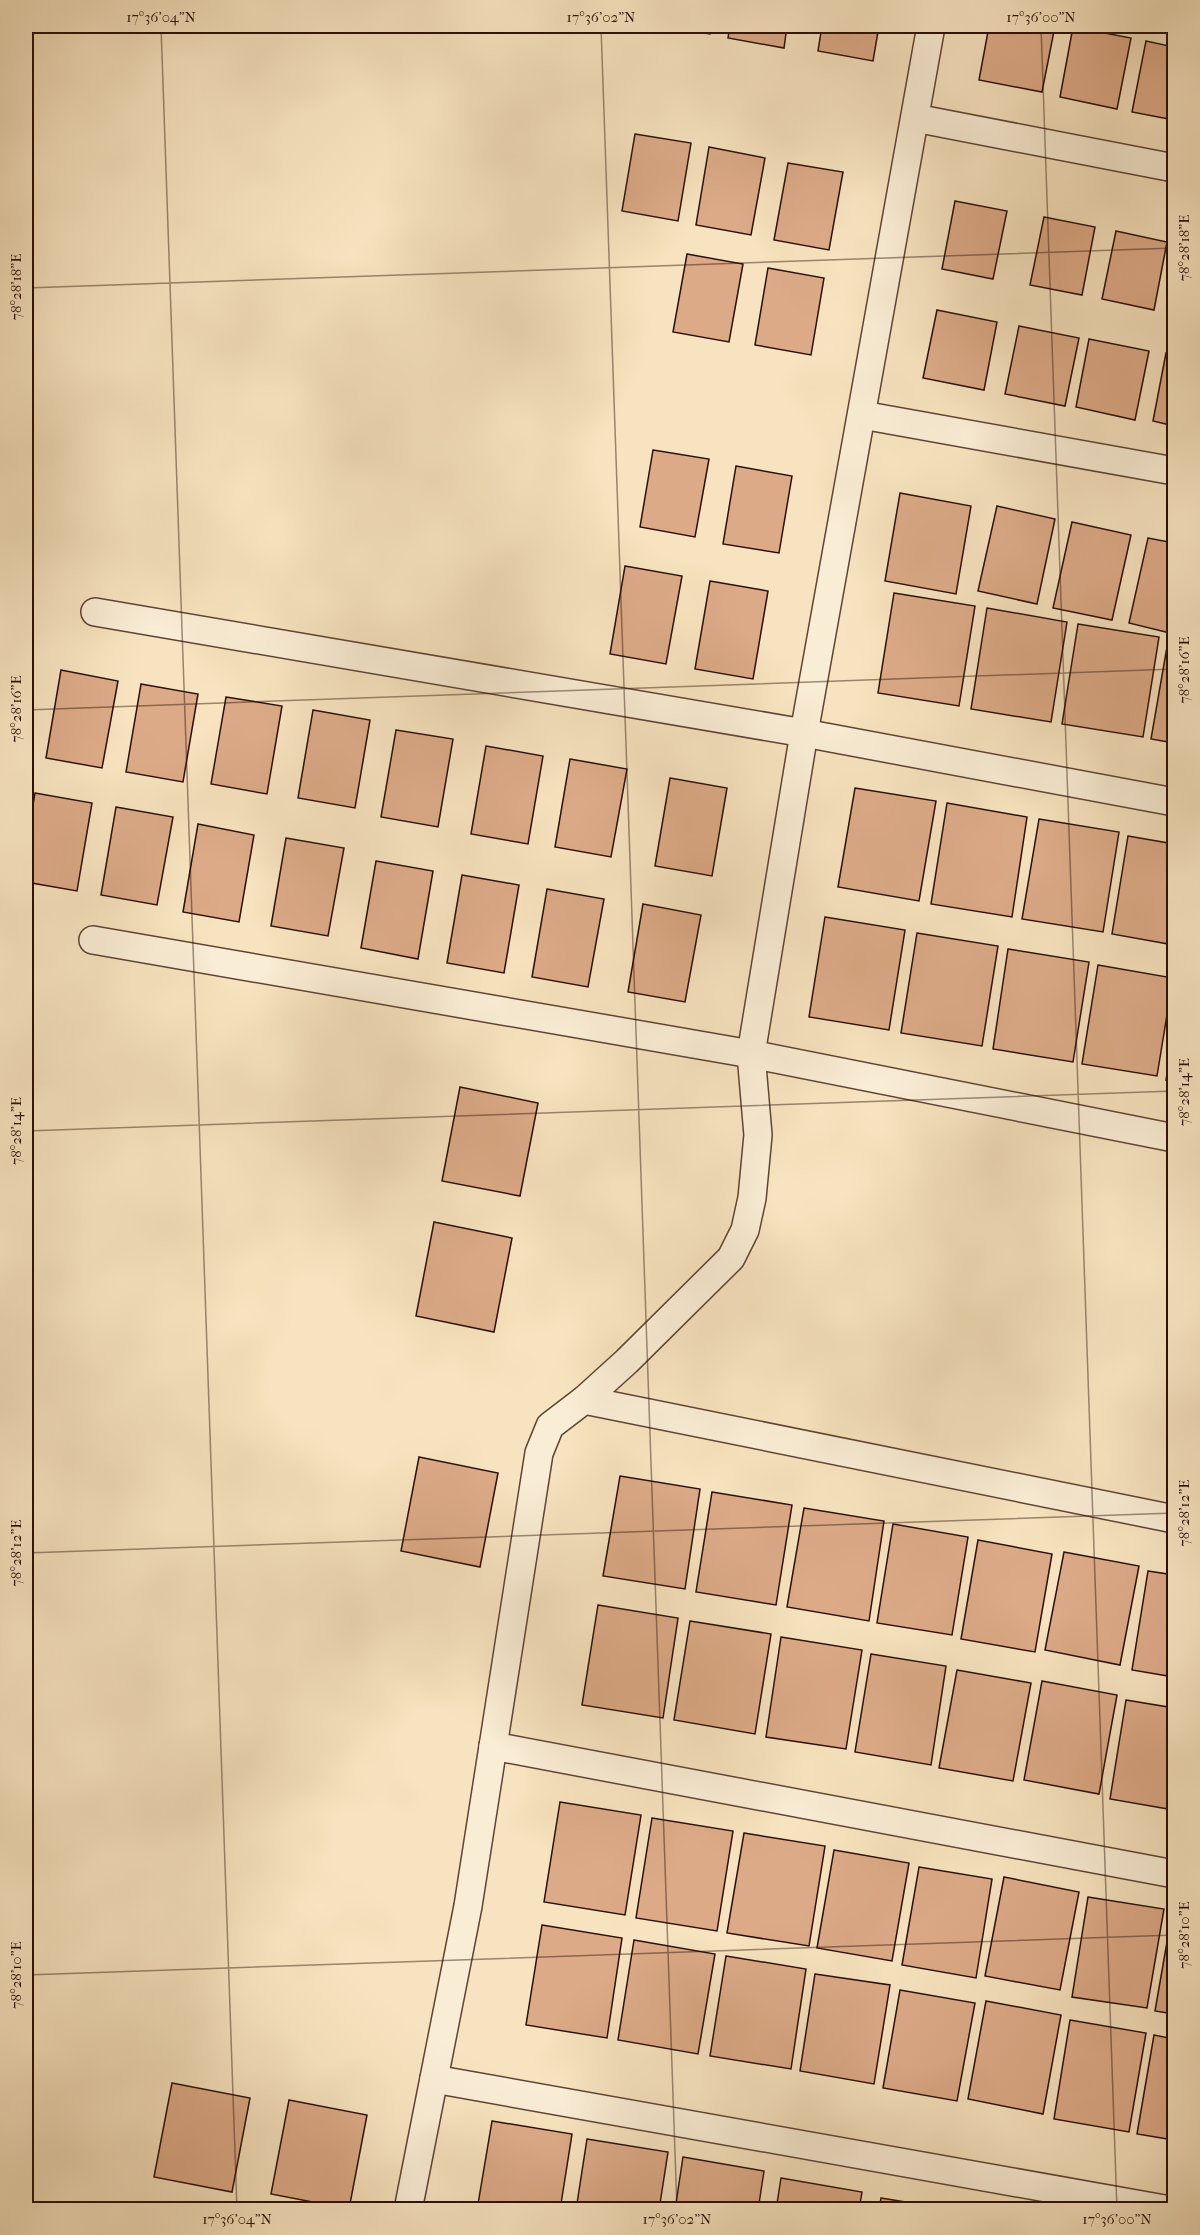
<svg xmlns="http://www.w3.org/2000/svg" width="1200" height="2235" font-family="'IM FELL French Canon',serif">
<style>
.building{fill:#dcaa87;stroke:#2b0f05;stroke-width:1.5}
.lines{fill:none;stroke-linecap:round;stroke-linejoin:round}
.service-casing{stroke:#5e4434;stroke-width:30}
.service{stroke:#faedd5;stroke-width:27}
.ticks{fill:none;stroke:#2b0f05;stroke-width:1.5;stroke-opacity:0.45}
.neatline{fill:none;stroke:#2b0f05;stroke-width:2}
.ticks-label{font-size:15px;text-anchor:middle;fill:#2b0f05}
</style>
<rect width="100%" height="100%" fill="#f7e3bf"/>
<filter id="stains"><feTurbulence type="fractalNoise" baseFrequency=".00333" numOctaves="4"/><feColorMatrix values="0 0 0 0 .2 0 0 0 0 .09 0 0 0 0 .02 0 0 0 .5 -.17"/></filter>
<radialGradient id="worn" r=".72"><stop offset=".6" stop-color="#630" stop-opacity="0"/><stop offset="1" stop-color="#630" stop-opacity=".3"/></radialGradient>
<g class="building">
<path d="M 662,26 L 712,26 L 710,34 Z"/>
<path d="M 730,26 L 787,26 L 784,48 L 728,38 Z"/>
<path d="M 822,26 L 879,26 L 873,61 L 818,51 Z"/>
<path d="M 989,26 L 1055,26 L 1042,92 L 979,80 Z"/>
<path d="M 1073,27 L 1131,38 L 1117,109 L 1060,97 Z"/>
<path d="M 1146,41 L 1174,47 L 1174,120 L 1132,112 Z"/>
<path d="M 635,134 L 691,143 L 678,221 L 622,211 Z"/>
<path d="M 709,147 L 765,158 L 751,235 L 696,225 Z"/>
<path d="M 788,163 L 843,172 L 829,250 L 774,240 Z"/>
<path d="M 955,201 L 1007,211 L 993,279 L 942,269 Z"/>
<path d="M 1044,217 L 1095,227 L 1082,295 L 1030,285 Z"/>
<path d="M 1116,231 L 1167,242 L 1154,310 L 1102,299 Z"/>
<path d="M 687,254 L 743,264 L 729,342 L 673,332 Z"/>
<path d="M 768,268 L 824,278 L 811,355 L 755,345 Z"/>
<path d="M 937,310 L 997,322 L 984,390 L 923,378 Z"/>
<path d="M 1019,326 L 1079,338 L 1065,406 L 1005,394 Z"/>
<path d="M 1089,339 L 1149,351 L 1135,420 L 1076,407 Z"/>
<path d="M 1166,353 L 1174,355 L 1174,426 L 1153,421 Z"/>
<path d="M 653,450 L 709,459 L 695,537 L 640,527 Z"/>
<path d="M 736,466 L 792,476 L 779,553 L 723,544 Z"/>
<path d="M 900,493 L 971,506 L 956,594 L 885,581 Z"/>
<path d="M 997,506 L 1055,519 L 1037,604 L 978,591 Z"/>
<path d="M 1072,522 L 1131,535 L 1112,620 L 1053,608 Z"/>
<path d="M 1148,538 L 1174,543 L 1174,634 L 1129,623 Z"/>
<path d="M 625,566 L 682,576 L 666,664 L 610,654 Z"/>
<path d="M 710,581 L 768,591 L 753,679 L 695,669 Z"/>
<path d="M 894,593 L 975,606 L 959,706 L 878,693 Z"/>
<path d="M 987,608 L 1067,622 L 1051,722 L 971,709 Z"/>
<path d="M 1078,624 L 1159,637 L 1143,737 L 1062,724 Z"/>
<path d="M 1168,641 L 1174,642 L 1174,743 L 1151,739 Z"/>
<path d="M 61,670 L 118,681 L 102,768 L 46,758 Z"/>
<path d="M 141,684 L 198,694 L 183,782 L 126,772 Z"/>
<path d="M 226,697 L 282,706 L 267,794 L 211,784 Z"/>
<path d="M 313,710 L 370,720 L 355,808 L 298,798 Z"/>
<path d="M 396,730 L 453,739 L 438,827 L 381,817 Z"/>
<path d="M 486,746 L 543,756 L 528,844 L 471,834 Z"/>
<path d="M 570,759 L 627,769 L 611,857 L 555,847 Z"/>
<path d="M 670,778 L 727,788 L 712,876 L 655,866 Z"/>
<path d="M 855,788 L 936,801 L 919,901 L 838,887 Z"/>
<path d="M 35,793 L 92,803 L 77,891 L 26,882 L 26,847 Z"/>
<path d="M 947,803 L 1027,817 L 1012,917 L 931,904 Z"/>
<path d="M 116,807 L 173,817 L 157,905 L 101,895 Z"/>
<path d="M 1039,819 L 1119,832 L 1103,932 L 1022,919 Z"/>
<path d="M 198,824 L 254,835 L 239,922 L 183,912 Z"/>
<path d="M 1128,836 L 1174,844 L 1174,945 L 1112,934 Z"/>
<path d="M 286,838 L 344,848 L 328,936 L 271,926 Z"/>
<path d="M 376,861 L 433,871 L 418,959 L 361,948 Z"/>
<path d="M 462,875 L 519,885 L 504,973 L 447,963 Z"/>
<path d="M 547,889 L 604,899 L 588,987 L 532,977 Z"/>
<path d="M 643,904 L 701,915 L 685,1002 L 628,992 Z"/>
<path d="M 825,917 L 905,930 L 889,1030 L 809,1017 Z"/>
<path d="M 917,933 L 998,946 L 982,1046 L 901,1033 Z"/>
<path d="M 1008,949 L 1089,962 L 1073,1062 L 993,1049 Z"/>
<path d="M 1098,965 L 1173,978 L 1157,1076 L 1082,1064 Z"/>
<path d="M 1174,1033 L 1174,1081 L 1166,1080 Z"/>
<path d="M 460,1087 L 538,1103 L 520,1196 L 442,1181 Z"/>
<path d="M 434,1222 L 512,1238 L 494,1332 L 416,1316 Z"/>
<path d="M 419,1457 L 498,1473 L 480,1567 L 401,1551 Z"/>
<path d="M 620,1476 L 700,1489 L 685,1589 L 603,1576 Z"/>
<path d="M 712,1492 L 792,1505 L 776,1605 L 696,1592 Z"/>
<path d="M 804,1508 L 884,1521 L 869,1621 L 787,1607 Z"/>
<path d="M 893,1524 L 968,1537 L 952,1635 L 877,1623 Z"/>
<path d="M 978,1540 L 1052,1554 L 1035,1652 L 961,1639 Z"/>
<path d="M 1064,1552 L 1139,1566 L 1120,1665 L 1045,1650 Z"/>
<path d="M 1148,1571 L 1174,1575 L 1174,1677 L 1132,1670 Z"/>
<path d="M 598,1605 L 678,1618 L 663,1718 L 582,1705 Z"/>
<path d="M 690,1621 L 771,1634 L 755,1734 L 674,1720 Z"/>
<path d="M 781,1637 L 862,1650 L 846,1749 L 766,1737 Z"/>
<path d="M 871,1654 L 946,1666 L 931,1765 L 855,1752 Z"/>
<path d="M 957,1670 L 1031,1683 L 1013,1781 L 939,1768 Z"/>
<path d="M 1042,1681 L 1117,1695 L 1099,1794 L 1024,1780 Z"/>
<path d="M 1126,1700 L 1174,1708 L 1174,1810 L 1110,1799 Z"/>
<path d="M 560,1802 L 641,1815 L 625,1915 L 544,1902 Z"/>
<path d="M 652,1818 L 733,1831 L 717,1931 L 636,1918 Z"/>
<path d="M 744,1833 L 825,1846 L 809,1946 L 727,1933 Z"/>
<path d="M 834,1850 L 909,1863 L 892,1961 L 817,1948 Z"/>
<path d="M 919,1867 L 992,1879 L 976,1978 L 902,1965 Z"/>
<path d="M 1004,1877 L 1079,1892 L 1060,1990 L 985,1976 Z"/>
<path d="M 1088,1897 L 1164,1909 L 1147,2008 L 1072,1997 Z"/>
<path d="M 1172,1913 L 1174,1913 L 1174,2014 L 1155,2011 Z"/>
<path d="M 542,1925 L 622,1938 L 607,2038 L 526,2025 Z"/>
<path d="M 634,1940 L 715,1954 L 698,2054 L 618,2040 Z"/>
<path d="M 726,1956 L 806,1969 L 791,2069 L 710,2056 Z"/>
<path d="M 815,1974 L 890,1985 L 874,2084 L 800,2071 Z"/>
<path d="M 900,1990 L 975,2003 L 957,2101 L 883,2088 Z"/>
<path d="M 986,2001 L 1061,2015 L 1043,2114 L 968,2099 Z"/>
<path d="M 1070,2020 L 1146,2033 L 1129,2132 L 1054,2119 Z"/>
<path d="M 1154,2035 L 1174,2039 L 1174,2140 L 1137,2134 Z"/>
<path d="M 172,2083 L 250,2098 L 232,2192 L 154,2177 Z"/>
<path d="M 289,2100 L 367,2115 L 349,2209 L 271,2194 Z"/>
<path d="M 492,2121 L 572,2134 L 560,2210 L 477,2210 Z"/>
<path d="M 587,2139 L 668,2152 L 659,2210 L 576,2210 Z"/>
<path d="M 683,2157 L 764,2171 L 758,2210 L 675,2210 Z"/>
<path d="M 781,2178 L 862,2192 L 859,2210 L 776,2210 Z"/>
<path d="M 881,2198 L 955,2210 L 879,2210 Z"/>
</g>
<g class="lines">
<defs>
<g id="service">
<path d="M 915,118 L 1174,168"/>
<path d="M 862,415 L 1174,471"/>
<path d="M 95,612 L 804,733 L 1174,802"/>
<path d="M 93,940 L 751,1054 L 804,733 L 931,26"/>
<path d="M 584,1400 L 1174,1519"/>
<path d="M 493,1746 L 1174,1874"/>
<path d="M 434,2079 L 1170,2210"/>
<path d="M 408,2210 L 468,1906 L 539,1453 L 550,1426 L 584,1400 L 627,1361 L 731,1258 L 745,1230 L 752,1198 L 758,1135 L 751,1054 L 1174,1138"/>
</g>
</defs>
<use href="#service" class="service-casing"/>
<use href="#service" class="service"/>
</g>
<path class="ticks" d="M 161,26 L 237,2210M 601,26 L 677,2210M 1041,26 L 1117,2210M 26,288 L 1174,248M 26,710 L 1174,669M 26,1131 L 1174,1091M 26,1553 L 1174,1513M 26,1975 L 1174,1935"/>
<rect width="1200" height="2235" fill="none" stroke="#f7e3bf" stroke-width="66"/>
<rect x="33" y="33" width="1134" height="2169" class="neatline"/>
<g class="ticks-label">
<text x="161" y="22">17°36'04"N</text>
<text x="601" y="22">17°36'02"N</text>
<text x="1041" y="22">17°36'00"N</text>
<text transform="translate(1184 248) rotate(-90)" y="5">78°28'18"E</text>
<text transform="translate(16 287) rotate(-90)" y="5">78°28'18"E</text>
<text transform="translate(1184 670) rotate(-90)" y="5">78°28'16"E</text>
<text transform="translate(16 709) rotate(-90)" y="5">78°28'16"E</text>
<text transform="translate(1184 1092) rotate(-90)" y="5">78°28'14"E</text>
<text transform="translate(16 1131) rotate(-90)" y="5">78°28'14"E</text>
<text transform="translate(1184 1513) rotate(-90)" y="5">78°28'12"E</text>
<text transform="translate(16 1553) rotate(-90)" y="5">78°28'12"E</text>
<text transform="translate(1184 1935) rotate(-90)" y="5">78°28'10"E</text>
<text transform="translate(16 1975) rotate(-90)" y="5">78°28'10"E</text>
<text x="237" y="2224">17°36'04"N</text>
<text x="677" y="2224">17°36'02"N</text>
<text x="1117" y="2224">17°36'00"N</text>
</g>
<rect width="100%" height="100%" filter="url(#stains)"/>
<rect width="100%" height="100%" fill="url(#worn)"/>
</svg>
